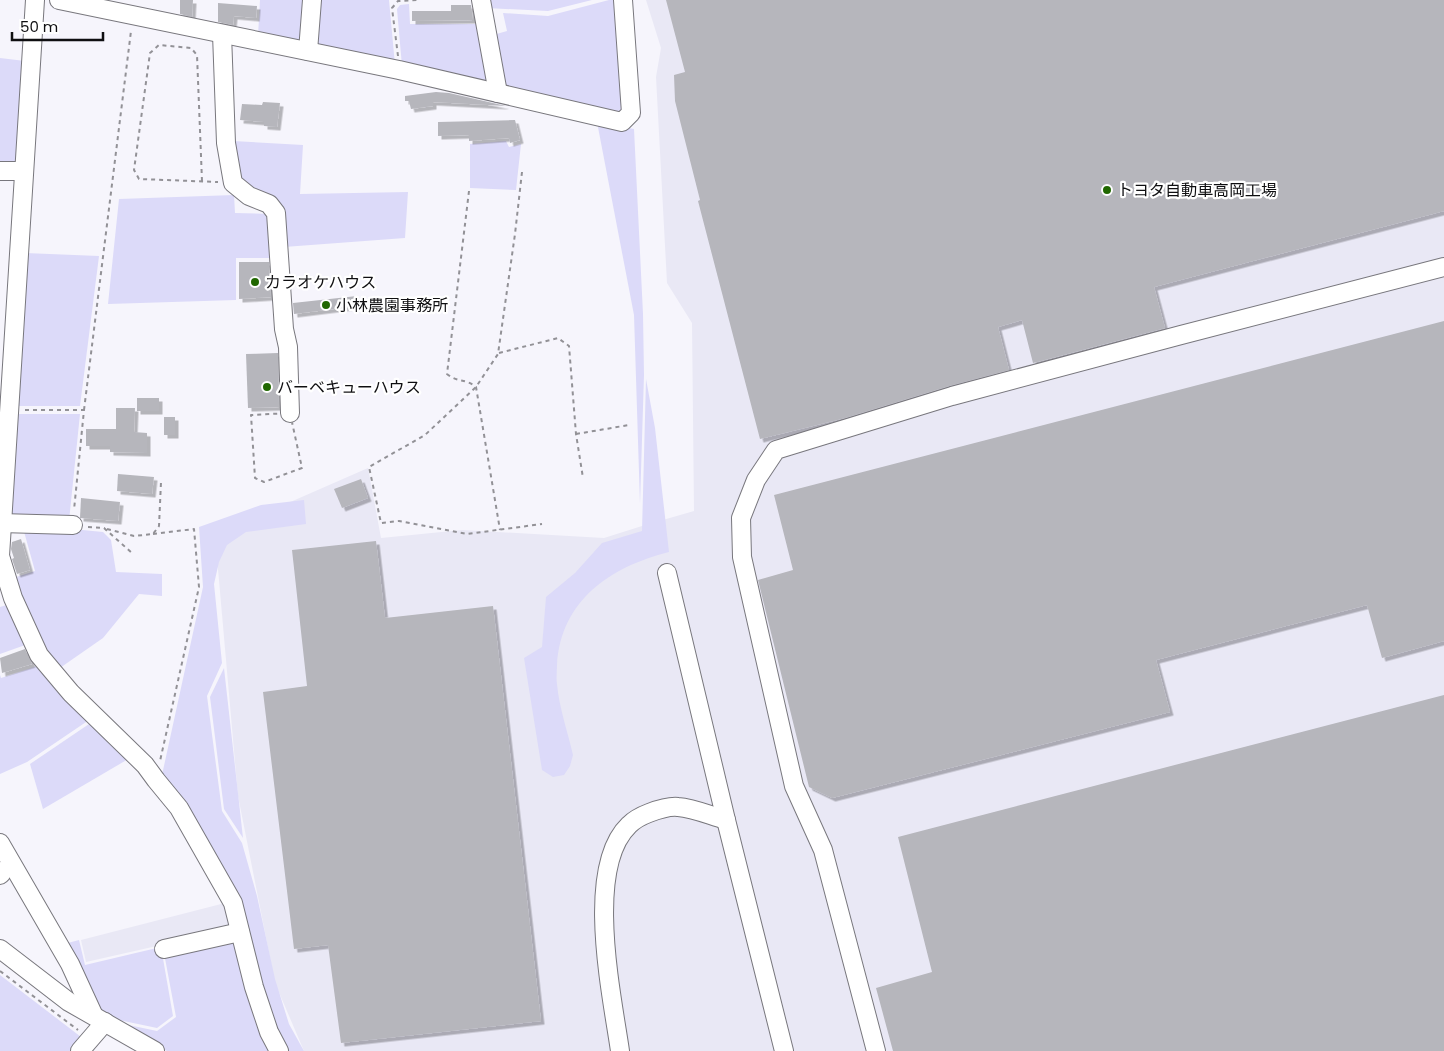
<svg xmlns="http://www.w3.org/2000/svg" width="1444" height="1051" font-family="Poppins,'Noto Sans JP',sans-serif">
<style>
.built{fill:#e9e8f5}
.green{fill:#dcdaf9}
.building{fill:#b6b6bc;filter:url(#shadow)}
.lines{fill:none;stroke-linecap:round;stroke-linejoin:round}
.minor-casing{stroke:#78777d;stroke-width:20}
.path{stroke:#929196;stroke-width:2;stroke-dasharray:4 4;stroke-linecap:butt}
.minor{stroke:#fff;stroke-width:18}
.poi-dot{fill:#206700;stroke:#fff;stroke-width:2}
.labels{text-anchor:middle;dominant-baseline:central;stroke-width:4.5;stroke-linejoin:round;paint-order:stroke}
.poi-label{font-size:16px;fill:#0f0f11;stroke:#fff;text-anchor:start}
</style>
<defs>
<filter id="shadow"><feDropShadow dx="3.5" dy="3.5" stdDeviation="0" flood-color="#0004"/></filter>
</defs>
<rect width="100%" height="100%" fill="#f6f5fc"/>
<g class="built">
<path d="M 646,0 L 1444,0 L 1444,1051 L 304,1051 L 275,983 L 238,796 L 215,535 L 368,468 L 381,538 L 462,530 L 604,538 L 642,526 L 694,511 L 692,323 L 667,283 L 656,77 L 661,48 Z"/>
<path d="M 225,903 L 232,929 L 86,962 L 81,940 Z"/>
</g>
<g class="green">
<path d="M 260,0 L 307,0 L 304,45 L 258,36 Z"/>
<path d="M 316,0 L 389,0 L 395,65 L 312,47 Z"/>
<path d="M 484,0 L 592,0 L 548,11 L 486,8 Z"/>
<path d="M 609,0 L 617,0 L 625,111 L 620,115 L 503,87 L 493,35 L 507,31 L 503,13 L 548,16 Z"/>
<path d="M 409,4 L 410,24 L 480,24 L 492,87 L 402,66 L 397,9 L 400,5 Z"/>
<path d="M 0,58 L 25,61 L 19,164 L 0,164 Z"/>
<path d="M 597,122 L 634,129 L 643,314 L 644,375 L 640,504 L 634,315 Z"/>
<path d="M 233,141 L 303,145 L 300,194 L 408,192 L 405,238 L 284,247 L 283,212 L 238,180 Z"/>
<path d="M 506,141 L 509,147 L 521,144 L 516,190 L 470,188 L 470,144 Z"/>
<path d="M 234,195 L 235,213 L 271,214 L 274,258 L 236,258 L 236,300 L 108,304 L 119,199 Z"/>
<path d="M 25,253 L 99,256 L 80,406 L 15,406 Z"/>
<path d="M 646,379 L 655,428 L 669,552 C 610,567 561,600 557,665 C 557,671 556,678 557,684 C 559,707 568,733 573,755 L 570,766 L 564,775 L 553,777 L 542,770 L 524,658 L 542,647 L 546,597 L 575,573 L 602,543 L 642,531 Z"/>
<path d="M 13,414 L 80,414 L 69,521 L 5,519 Z"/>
<path d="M 304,500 L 306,524 L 246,532 L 227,545 L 219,562 L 214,584 L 222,663 L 207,696 L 222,811 L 242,843 L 257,896 L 275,979 L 289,1024 L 304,1051 L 286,1051 L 274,1028 L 239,901 L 162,775 L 203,587 L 199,527 L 261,505 Z"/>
<path d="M 23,528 L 72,529 L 103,532 L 111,540 L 116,572 L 162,574 L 162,596 L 139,594 L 103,638 L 57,670 L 43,653 L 13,578 L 35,571 Z"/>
<path d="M 10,604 L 28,644 L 0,654 L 0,607 Z"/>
<path d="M 40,665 L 89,720 L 27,762 L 0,774 L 0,675 L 1,678 Z"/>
<path d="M 224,668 L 243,838 L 224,809 L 210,697 Z"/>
<path d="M 92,722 L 130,758 L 43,809 L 30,764 Z"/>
<path d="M 237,937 L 273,1051 L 167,1051 L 119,1023 L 157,1031 L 176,1017 L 164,953 Z"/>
<path d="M 79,940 L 85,965 L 161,947 L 173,1016 L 157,1028 L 114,1019 L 95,1011 L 64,944 Z"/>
<path d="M 0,975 L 85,1040 L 74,1051 L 0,1051 Z"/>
</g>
<g class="building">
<path d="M 180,0 L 193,0 L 192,17 L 180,14 Z"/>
<path d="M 666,0 L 1444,0 L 1444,211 L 1154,287 L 1165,328 L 1033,363 L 1022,320 L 998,327 L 1009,370 L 949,386 L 845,418 L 760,439 L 698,201 L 700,200 L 675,101 L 674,75 L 685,72 Z"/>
<path d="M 218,3 L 257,6 L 256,18 L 234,16 L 233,25 L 218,22 Z"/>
<path d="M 451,5 L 471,5 L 473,20 L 412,21 L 412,11 L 451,11 Z"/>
<path d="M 436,92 L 449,93 L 506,106 L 433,102 L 433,106 L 411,109 L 409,101 L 405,101 L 405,96 Z"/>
<path d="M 263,102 L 280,103 L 277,127 L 264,126 L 264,122 L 240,120 L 242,104 L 262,105 Z"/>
<path d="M 515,120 L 520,140 L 510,143 L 509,138 L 469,141 L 469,135 L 438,136 L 438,122 Z"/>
<path d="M 239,262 L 269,262 L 271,297 L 239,299 Z"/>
<path d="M 357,296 L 358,306 L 294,314 L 293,303 Z"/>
<path d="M 1444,321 L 1444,641 L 1382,658 L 1367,605 L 1156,660 L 1170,712 L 832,798 L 809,787 L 758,580 L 793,570 L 774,495 Z"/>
<path d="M 278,353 L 279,407 L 248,408 L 246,354 Z"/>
<rect x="137" y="398" width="22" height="13"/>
<path d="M 116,408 L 135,408 L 134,432 L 147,433 L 147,453 L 110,452 L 110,446 L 86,446 L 86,429 L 116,429 Z"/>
<rect x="164" y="417" width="11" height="18"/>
<path d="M 118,474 L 154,477 L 152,494 L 117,491 Z"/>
<path d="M 361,479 L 368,498 L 342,508 L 334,489 Z"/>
<path d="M 81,498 L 120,502 L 118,521 L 80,518 Z"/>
<path d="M 21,539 L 30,570 L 17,574 L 12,559 L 14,558 L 11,549 L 12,542 Z"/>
<path d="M 376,541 L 385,618 L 493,606 L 541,1021 L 341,1043 L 328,945 L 294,949 L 263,692 L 307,686 L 292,550 Z"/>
<path d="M 25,649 L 32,664 L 2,673 L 0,658 Z"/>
<path d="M 1444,695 L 1444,1051 L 893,1051 L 876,988 L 932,972 L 898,837 Z"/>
</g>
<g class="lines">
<defs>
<g id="minor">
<path d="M 35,0 L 0,556 L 13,598 L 39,655 L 71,693 L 145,765 L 156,780 L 179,808 L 233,903 L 254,987 L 269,1032 L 279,1051"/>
<path d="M 59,0 L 399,70 L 622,122 L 631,113 L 623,0"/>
<path d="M 481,0 L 498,93"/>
<path d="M 222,34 L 226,143 L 233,183 L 249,196 L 269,204 L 276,213 L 284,329 L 288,347 L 290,413"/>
<path d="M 308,51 L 312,0"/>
<path d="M 0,171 L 24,171"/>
<path d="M 0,523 L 73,525"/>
<path d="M 667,573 L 726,820 L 784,1051"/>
<path d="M 0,843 L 70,964 L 93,1014"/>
<path d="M 0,871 L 2,873 L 0,875"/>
<path d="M 0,949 L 69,1002 L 155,1051"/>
<path d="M 164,949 L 240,932"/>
<path d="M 80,1051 L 105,1022"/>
<path d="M 620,1051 C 612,995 584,868 629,825 C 635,819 641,816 649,813 C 657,810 669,806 678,807 C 694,808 711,816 726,820"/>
<path d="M 876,1051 L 823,850 L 794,786 L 742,557 L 741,518 L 756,480 L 776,450 L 952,396 L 1181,335 L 1444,267"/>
</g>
</defs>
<use href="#minor" class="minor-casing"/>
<g class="path">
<path d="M 398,56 L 392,8 L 398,1 L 419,0"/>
<path d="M 522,172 L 515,234 L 498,354 L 476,387 L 425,435 L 369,467 L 381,523 L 399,521 L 467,534 L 542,524"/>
<path d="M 202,181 L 197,55 L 191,48 L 159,45 L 150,53 L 134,170 L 139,179 L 218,182"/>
<path d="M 469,191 L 447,374 C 458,383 465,378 476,387 L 500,530"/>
<path d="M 499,353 L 558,338 L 569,346 L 576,434 L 583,478"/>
<path d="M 25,410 L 84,410 L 74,510"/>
<path d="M 84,410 L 131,31"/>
<path d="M 290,413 L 302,468 L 264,482 L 255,478 L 251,415 Z"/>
<path d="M 576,434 L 629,425"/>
<path d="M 88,527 L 104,528 L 132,553"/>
<path d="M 107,529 L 134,536 L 153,534 L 159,526 L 161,482"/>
<path d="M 153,534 L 194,529 L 199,587 L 160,761"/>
<path d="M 0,971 L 78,1030"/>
</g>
<use href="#minor" class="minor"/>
</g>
<g class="poi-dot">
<circle cx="1107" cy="190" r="5"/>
<circle cx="255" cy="282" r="5"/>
<circle cx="326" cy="305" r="5"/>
<circle cx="267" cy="387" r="5"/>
</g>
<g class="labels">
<g class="poi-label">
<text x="1117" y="190">トヨタ自動車高岡工場</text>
<text x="265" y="282">カラオケハウス</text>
<text x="336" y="305">小林農園事務所</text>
<text x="277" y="387">バーベキューハウス</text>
</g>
</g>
<path d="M12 32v8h91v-8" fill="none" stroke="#0f0f11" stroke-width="2.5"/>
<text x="20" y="32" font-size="15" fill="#0f0f11" stroke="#ffffff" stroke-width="4" paint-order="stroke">50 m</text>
</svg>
